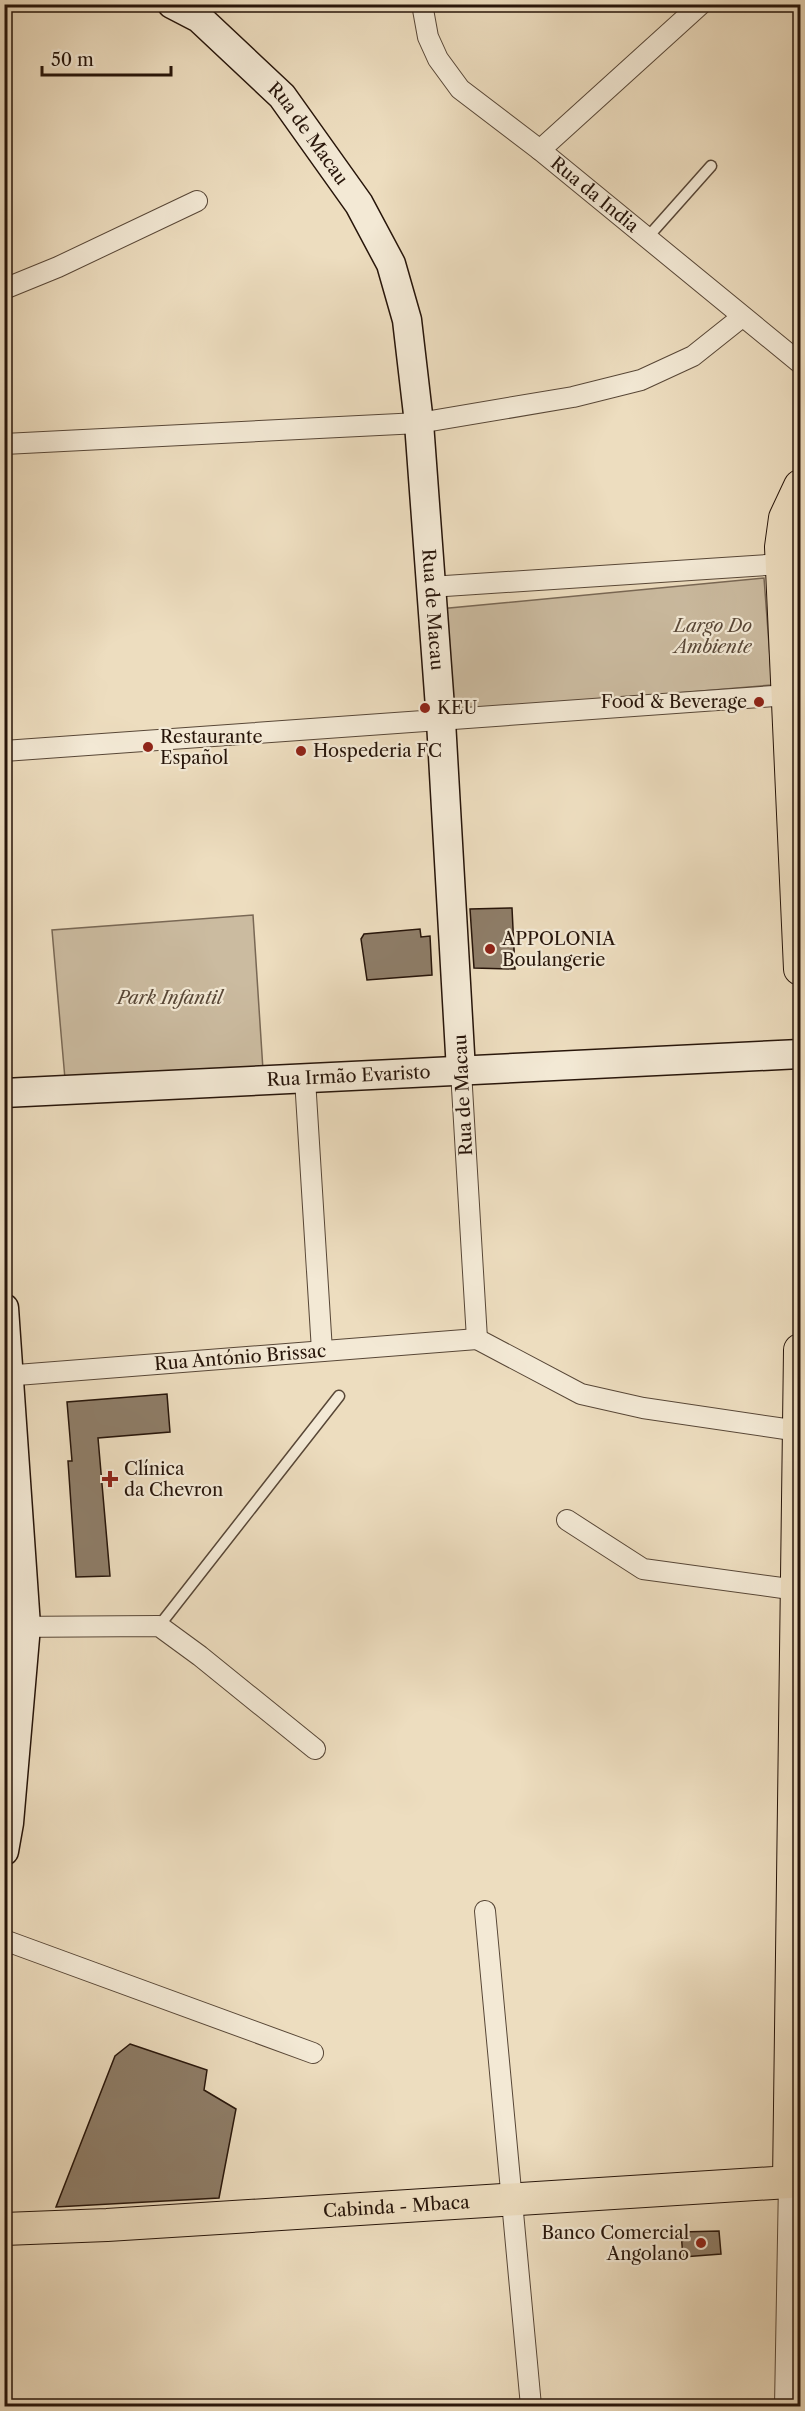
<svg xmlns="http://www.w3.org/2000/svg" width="805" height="2411" font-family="'Libre Caslon Text',serif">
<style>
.green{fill:#cbbba0;stroke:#796855;stroke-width:1.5}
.building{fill:#8e7d68;stroke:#27150a;stroke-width:1.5}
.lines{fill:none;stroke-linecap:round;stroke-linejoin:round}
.lane-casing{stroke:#584737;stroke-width:13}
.street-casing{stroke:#584737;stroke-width:22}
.secondary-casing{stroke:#27150a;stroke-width:31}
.primary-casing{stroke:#27150a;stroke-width:34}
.lane{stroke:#f3e9d5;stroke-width:10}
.street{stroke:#f3e9d5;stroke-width:20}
.secondary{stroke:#f3e9d5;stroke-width:28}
.primary{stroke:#edddbf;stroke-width:32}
.poi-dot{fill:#8f2418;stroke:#f3e9d5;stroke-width:2}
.labels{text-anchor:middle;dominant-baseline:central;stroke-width:4.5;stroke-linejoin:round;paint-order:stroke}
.street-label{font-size:18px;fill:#27150a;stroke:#f3e9d5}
.park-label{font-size:18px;font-style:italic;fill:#584737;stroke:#f3e9d5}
.poi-label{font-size:18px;fill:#27150a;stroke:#f3e9d5;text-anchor:start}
</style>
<rect width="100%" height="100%" fill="#edddbf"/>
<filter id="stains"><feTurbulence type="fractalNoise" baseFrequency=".00333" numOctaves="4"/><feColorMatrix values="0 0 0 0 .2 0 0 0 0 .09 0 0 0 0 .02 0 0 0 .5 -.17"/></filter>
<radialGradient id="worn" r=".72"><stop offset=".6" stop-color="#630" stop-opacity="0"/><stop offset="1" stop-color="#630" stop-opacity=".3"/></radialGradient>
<g class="green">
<path d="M 764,578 L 772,685 L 450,712 L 439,609 Z"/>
<path d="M 253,915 L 263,1070 L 65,1079 L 52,930 Z"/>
</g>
<g class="building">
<path d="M 512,908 L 515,969 L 474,968 L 470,909 Z"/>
<path d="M 420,929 L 421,937 L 430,936 L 432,975 L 367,980 L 361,939 L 364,934 Z"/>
<path d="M 167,1394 L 170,1432 L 98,1438 L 110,1576 L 76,1577 L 68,1461 L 72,1461 L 67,1402 Z"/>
<path d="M 130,2044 L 207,2070 L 204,2090 L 236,2109 L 219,2198 L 56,2207 L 115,2056 Z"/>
<path d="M 719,2231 L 721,2254 L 683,2257 L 681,2232 Z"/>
</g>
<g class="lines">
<defs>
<g id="lane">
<path d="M 647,238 L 711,166"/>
<path d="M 159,1626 L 339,1396"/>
</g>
<g id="street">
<path id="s1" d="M 422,4 L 428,37 L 438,59 L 460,89 L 540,150 L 800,363"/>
<path d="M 540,150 L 701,4"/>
<path d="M 4,289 L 58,267 L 197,201"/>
<path d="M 4,444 L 419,423 L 573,397 L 641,380 L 693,356 L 742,317"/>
<path d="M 430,587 L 782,564"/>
<path d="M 4,751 L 788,695"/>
<path d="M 461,1071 L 477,1339"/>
<path d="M 305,1079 L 322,1351"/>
<path d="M 477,1339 L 581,1394 L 643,1408 L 799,1431"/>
<path id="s2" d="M 4,1376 L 477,1339"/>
<path d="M 567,1520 L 643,1569 L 797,1590"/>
<path d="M 4,1627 L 159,1626 L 200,1656 L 315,1749"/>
<path d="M 485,1911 L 531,2406"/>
<path d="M 4,1940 L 313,2053"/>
<path d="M 785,2406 L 789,2182"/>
</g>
<g id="secondary">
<path id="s3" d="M 172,4 L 199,18 L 282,96 L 359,204 L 391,264 L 407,320 L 419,423 L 441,721 L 461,1071"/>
<path id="s4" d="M 4,1093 L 800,1054"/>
<path d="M 4,1308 L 26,1626 L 9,1823 L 4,1851"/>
</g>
<g id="primary">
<path d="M 800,486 L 785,518 L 781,547 L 800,969"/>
<path id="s5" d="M 4,2229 L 107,2225 L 789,2182 L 800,1350"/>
</g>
</defs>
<use href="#lane" class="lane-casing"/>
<use href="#street" class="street-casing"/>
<use href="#secondary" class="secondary-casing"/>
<use href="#primary" class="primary-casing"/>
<use href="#lane" class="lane"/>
<use href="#street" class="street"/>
<use href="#secondary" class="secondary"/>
<use href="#primary" class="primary"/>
</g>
<g class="poi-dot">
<circle cx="759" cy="702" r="6"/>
<circle cx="425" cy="708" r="6"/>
<circle cx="148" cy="747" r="6"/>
<circle cx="301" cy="751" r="6"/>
<circle cx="490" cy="949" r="6"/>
<path d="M107 1470h6v6h6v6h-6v6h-6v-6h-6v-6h6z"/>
<circle cx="701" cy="2243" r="6"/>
</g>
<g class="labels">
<g class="street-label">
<text stroke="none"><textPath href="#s3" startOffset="190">Rua de Macau</textPath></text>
<text stroke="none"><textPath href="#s1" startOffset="266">Rua da India</textPath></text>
<text stroke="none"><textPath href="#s3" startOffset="694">Rua de Macau</textPath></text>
<text stroke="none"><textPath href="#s4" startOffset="345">Rua Irmão Evaristo</textPath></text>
<text transform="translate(463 1095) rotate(-93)">Rua de Macau</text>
<text stroke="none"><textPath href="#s2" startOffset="237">Rua António Brissac</textPath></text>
<text stroke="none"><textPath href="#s5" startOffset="393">Cabinda - Mbaca</textPath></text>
</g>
<g class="park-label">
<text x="713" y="626">Largo Do<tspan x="713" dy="21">Ambiente</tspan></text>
<text x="170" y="998">Park Infantil</text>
</g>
<g class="poi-label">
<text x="747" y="702" text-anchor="end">Food &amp; Beverage</text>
<text x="437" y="708">KEU</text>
<text x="160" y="737">Restaurante<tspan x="160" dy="21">Español</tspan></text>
<text x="313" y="751">Hospederia FC</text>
<text x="502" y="939">APPOLONIA<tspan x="502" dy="21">Boulangerie</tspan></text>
<text x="124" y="1469">Clínica<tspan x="124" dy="21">da Chevron</tspan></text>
<text x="689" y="2233" text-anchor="end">Banco Comercial<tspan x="689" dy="21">Angolano</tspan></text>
</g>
</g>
<rect width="805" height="2411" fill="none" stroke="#edddbf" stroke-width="24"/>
<rect x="6" y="6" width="793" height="2399" fill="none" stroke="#27150a" stroke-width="3"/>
<rect x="12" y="12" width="781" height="2387" fill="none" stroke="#27150a" stroke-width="1.5"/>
<path d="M42 66v9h129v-9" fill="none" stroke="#27150a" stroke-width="3"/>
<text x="51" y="66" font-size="18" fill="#27150a" stroke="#f3e9d5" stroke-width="4.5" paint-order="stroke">50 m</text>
<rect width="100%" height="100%" filter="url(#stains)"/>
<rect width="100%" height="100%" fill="url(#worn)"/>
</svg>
